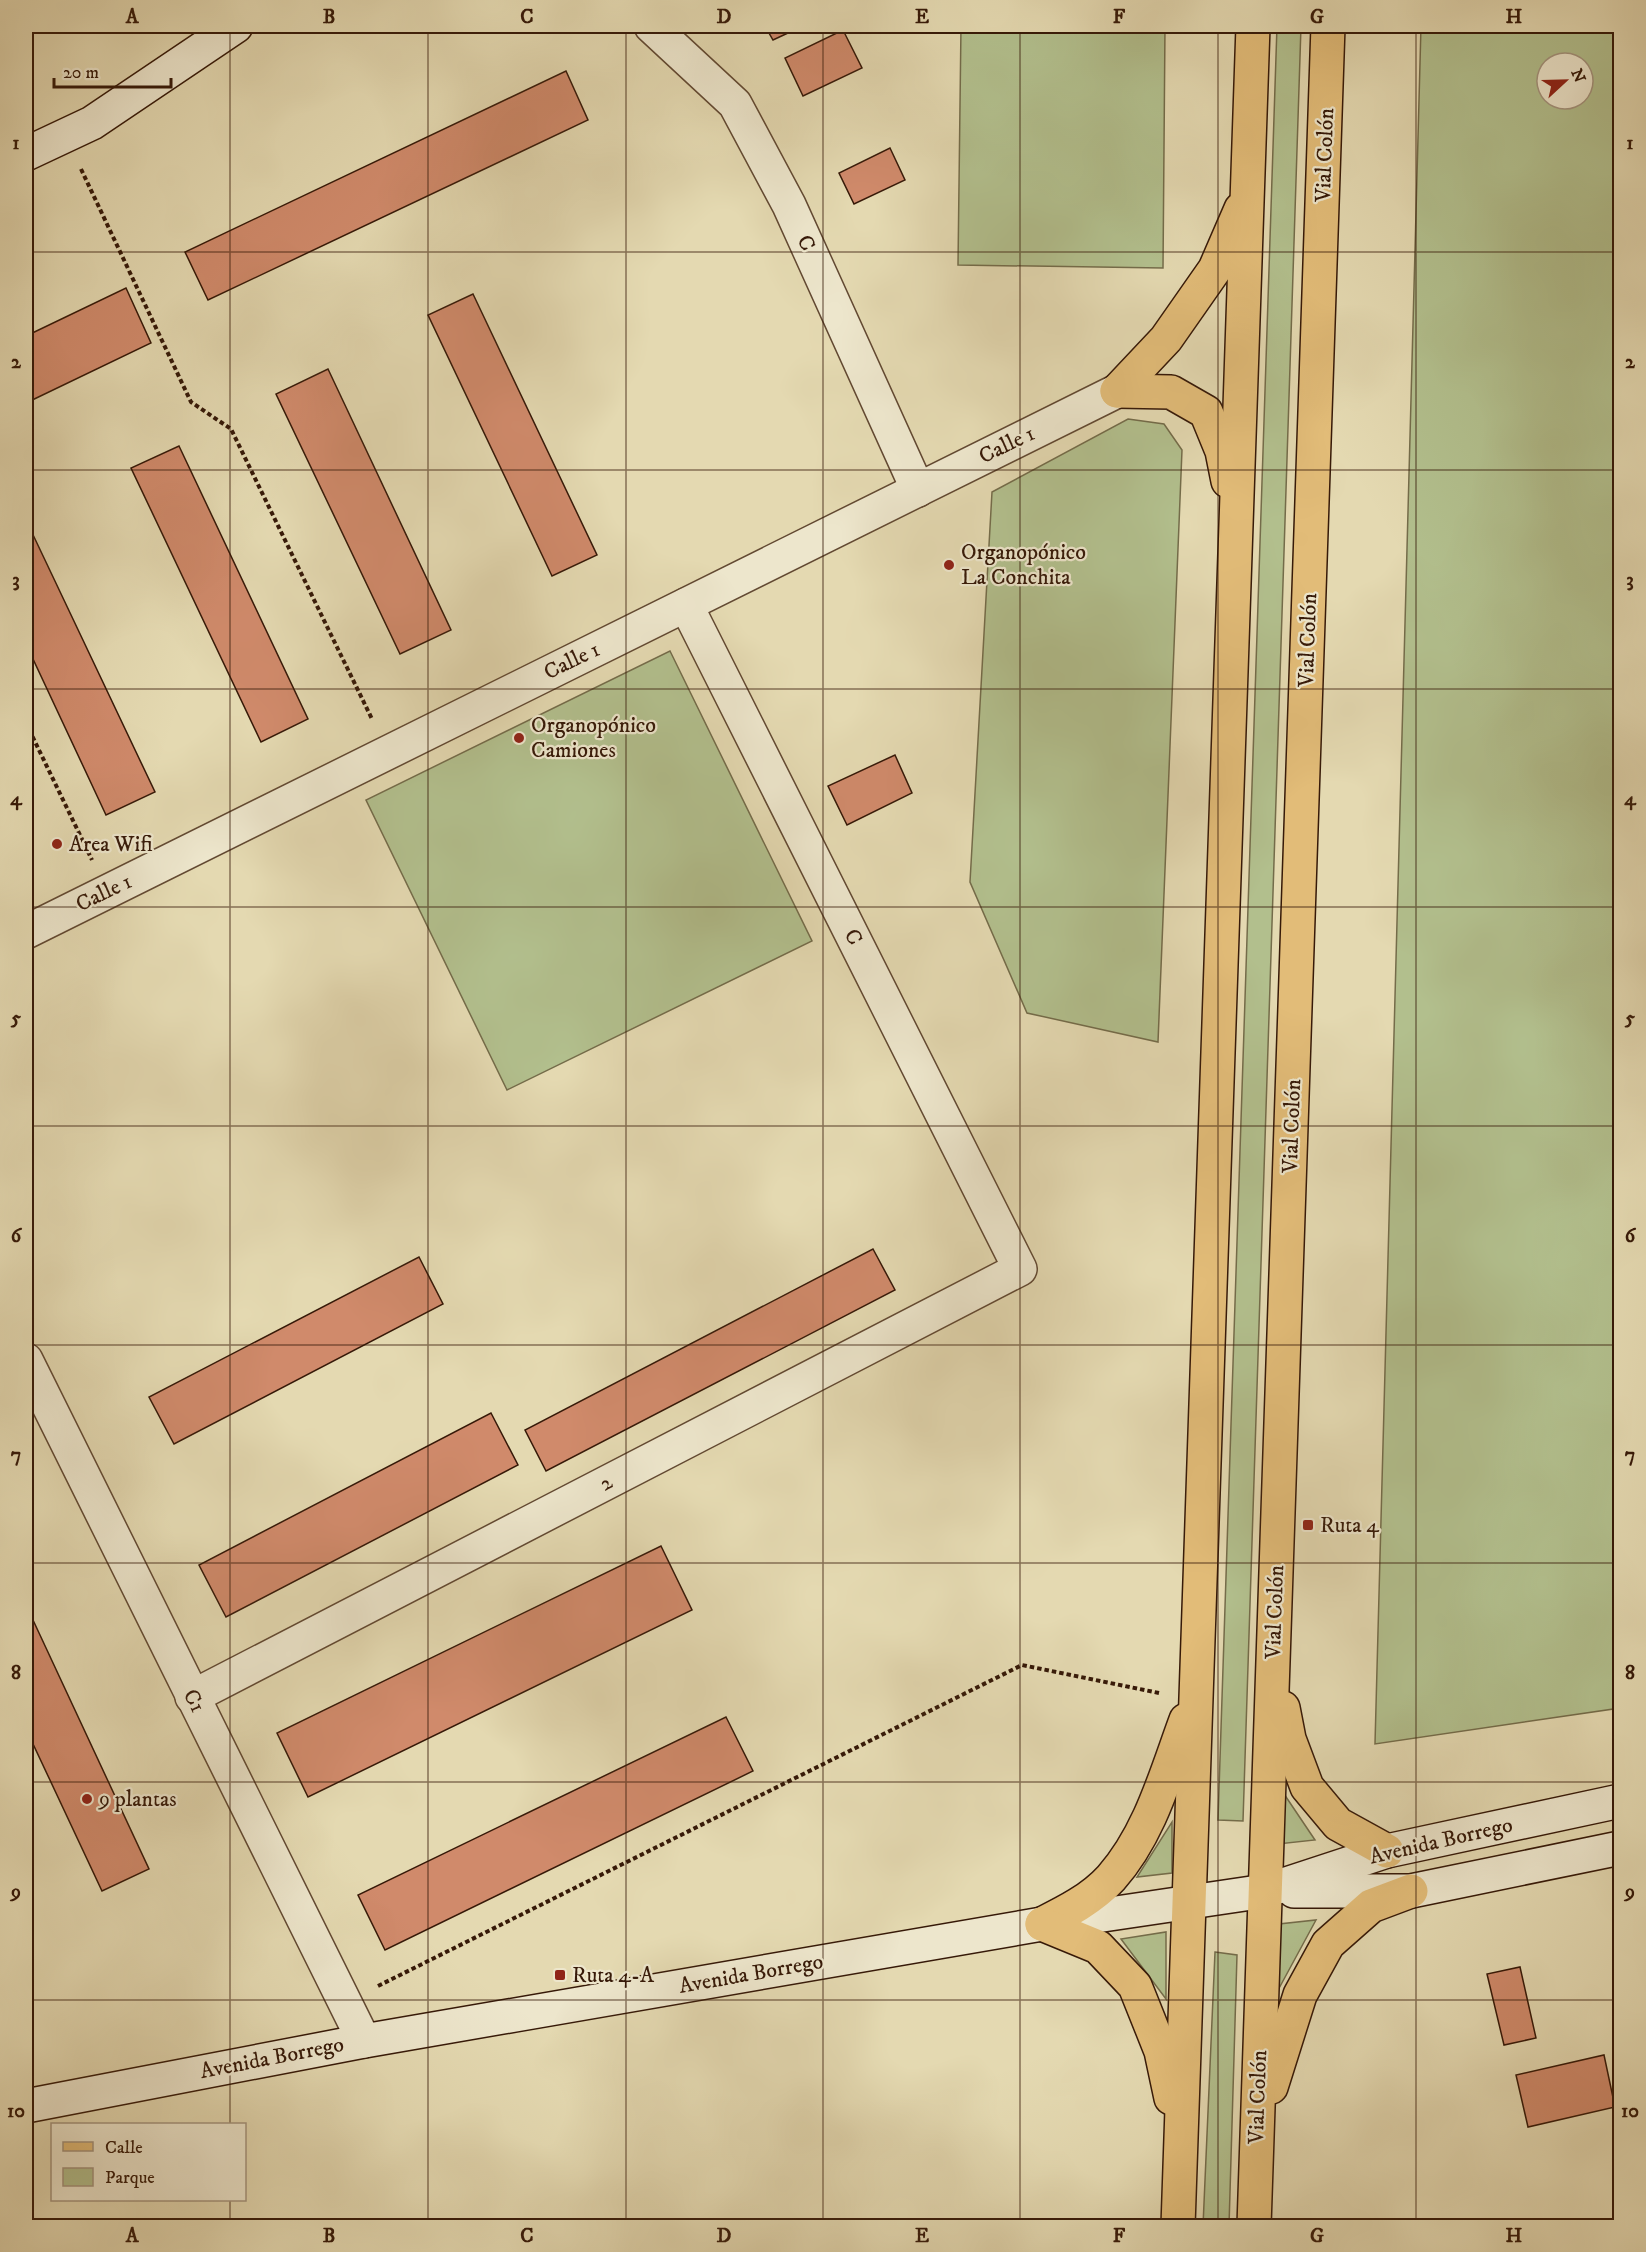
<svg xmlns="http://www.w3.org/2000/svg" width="1646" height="2252" font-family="'IM FELL DW Pica',serif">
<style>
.green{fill:#b2bf8d;stroke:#746c4a;stroke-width:1.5;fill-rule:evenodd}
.building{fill:#d08a6b;stroke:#361908;stroke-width:1.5}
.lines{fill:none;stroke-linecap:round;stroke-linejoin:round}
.street-casing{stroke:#624932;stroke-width:36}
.secondary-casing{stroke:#361908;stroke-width:36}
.primary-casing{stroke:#361908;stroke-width:36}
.path{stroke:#361908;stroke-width:4;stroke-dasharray:4.5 3;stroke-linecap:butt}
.street{stroke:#ede6cc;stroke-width:33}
.secondary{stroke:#ede6cc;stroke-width:33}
.primary{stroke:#e2bc78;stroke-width:33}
.grid{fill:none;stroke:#361908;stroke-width:1.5;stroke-opacity:0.55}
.poi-dot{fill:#8f2418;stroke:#ede6cc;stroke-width:2}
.labels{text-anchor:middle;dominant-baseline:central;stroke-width:4.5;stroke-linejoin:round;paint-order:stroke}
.street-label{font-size:22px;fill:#361908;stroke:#ede6cc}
.poi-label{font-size:22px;fill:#361908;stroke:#ede6cc;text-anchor:start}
.neatline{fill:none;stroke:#361908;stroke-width:2}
.grid-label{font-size:20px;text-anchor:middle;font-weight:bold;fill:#361908}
</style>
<rect width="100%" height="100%" fill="#e4d9b1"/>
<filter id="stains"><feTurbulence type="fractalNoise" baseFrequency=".00333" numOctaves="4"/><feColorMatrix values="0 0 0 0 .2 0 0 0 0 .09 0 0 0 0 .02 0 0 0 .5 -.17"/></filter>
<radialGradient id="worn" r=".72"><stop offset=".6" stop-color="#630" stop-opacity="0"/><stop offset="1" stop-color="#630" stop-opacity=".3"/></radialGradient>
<g class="green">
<path d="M 961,26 L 1165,26 L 1163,268 L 958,265 Z"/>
<path d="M 1277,26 L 1301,26 L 1243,1821 L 1218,1820 Z"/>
<path d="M 1421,26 L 1620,26 L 1620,1708 L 1375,1744 ZM 1547,63 L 1583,63 L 1583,99 L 1547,99 Z"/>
<path d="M 1128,419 L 1164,424 L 1182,450 L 1158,1042 L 1027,1013 L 970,882 L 992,492 Z"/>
<path d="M 670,651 L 812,941 L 507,1090 L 366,800 Z"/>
<path d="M 1280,1788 L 1315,1840 L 1278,1844 Z"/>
<path d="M 1172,1822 L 1172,1873 L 1137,1877 Z"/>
<path d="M 1316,1920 L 1277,1992 L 1279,1924 Z"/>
<path d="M 1166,1932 L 1166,1999 L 1121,1939 Z"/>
<path d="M 1215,1952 L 1237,1955 L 1229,2226 L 1203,2226 Z"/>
</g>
<g class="building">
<path d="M 765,26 L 803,26 L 773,40 Z"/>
<path d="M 843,30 L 862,68 L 803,96 L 785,58 Z"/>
<path d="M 566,71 L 588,120 L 208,300 L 185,252 Z"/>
<path d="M 890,148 L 905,180 L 854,204 L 839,173 Z"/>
<path d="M 126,288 L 151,343 L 26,403 L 26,336 Z"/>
<path d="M 473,294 L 597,555 L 552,576 L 428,315 Z"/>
<path d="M 328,369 L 451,630 L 400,654 L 276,394 Z"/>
<path d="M 179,446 L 308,719 L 261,742 L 131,468 Z"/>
<path d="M 26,520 L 155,792 L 106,815 L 26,644 Z"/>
<path d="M 895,755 L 912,793 L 847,825 L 828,786 Z"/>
<path d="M 873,1249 L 895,1290 L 546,1471 L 525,1430 Z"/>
<path d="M 419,1257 L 443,1304 L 174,1444 L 149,1397 Z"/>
<path d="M 491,1413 L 518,1465 L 226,1617 L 199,1565 Z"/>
<path d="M 661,1546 L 692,1610 L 308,1797 L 277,1733 Z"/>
<path d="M 26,1605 L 149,1869 L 102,1891 L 26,1729 Z"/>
<path d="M 726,1717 L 753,1771 L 385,1950 L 358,1895 Z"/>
<path d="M 1520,1967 L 1536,2038 L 1504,2045 L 1487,1974 Z"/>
<path d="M 1604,2055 L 1615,2107 L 1528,2127 L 1516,2075 Z"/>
</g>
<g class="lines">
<defs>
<g id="street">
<path d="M 651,26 L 735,104 L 789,205 L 918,490"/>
<path d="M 26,932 L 1117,391"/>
<path d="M 26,1360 L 364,2041"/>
<path d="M 192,1697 L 1020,1269 L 686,605"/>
</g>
<g id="secondary">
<path d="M 26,154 L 92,123 L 236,26"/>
<path d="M 1294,1891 L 1411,1891 L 1620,1848"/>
<path d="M 26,2106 L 364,2041 L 1042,1924 L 1265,1891 L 1387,1851 L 1620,1801"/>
</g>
<g id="primary">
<path d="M 1117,391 L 1166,339 L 1215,269 L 1241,209"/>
<path d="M 1117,391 L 1171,392 L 1206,412 L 1222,451 L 1228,481"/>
<path d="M 1283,1708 L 1289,1739 L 1307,1787 L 1338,1824 L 1387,1851"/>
<path d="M 1042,1924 C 1066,1912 1092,1899 1111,1878 C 1150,1834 1166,1774 1186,1720"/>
<path d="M 1042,1924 L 1098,1947 L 1135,1986 L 1161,2051 L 1171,2098"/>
<path d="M 1271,2087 L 1300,1995 L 1328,1944 L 1371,1906 L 1411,1891"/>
<path d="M 1178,2226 L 1253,26"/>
<path d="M 1254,2226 L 1328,26"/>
</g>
</defs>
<use href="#street" class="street-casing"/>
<use href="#secondary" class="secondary-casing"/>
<use href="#primary" class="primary-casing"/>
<g class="path">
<path d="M 81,169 L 191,402 L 231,429 L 372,719"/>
<path d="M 26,723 L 92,860"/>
<path d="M 378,1986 L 1022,1665 L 1159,1693"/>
</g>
<use href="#street" class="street"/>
<use href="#secondary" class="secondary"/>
<use href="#primary" class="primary"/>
</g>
<path class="grid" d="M 230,26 L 230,2124M 428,26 L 428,2226M 626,26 L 626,2226M 823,26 L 823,2226M 1020,26 L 1020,2226M 1218,26 L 1218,2226M 1416,26 L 1416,2226M 26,252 L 1620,252M 26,470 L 1620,470M 26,689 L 1620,689M 26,907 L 1620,907M 26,1126 L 1620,1126M 26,1345 L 1620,1345M 26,1563 L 1620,1563M 26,1782 L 1620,1782M 26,2000 L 1620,2000M 230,2200 L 230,2226"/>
<g class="poi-dot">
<circle cx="949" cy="565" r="6"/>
<circle cx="519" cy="738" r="6"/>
<circle cx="57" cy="844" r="6"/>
<rect x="1302" y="1519" width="12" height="12" rx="3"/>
<circle cx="87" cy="1799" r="6"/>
<rect x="554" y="1969" width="12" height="12" rx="3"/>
</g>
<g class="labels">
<g class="street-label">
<text transform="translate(1325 155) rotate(-88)">Vial Colón</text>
<text transform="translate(806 243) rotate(66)">C</text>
<text transform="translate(1007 445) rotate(-26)">Calle 1</text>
<text transform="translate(1308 640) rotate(-88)">Vial Colón</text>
<text transform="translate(572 661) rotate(-26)">Calle 1</text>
<text transform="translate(104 893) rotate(-26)">Calle 1</text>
<text transform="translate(853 937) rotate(63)">C</text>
<text transform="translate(1292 1126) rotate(-88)">Vial Colón</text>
<text transform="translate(606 1483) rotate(-27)">2</text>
<text transform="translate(1275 1612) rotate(-88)">Vial Colón</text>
<text transform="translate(194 1701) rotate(63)">C1</text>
<text transform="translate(1441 1841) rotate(-13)">Avenida Borrego</text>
<text transform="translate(751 1974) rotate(-10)">Avenida Borrego</text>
<text transform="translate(272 2058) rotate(-11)">Avenida Borrego</text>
<text transform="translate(1258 2097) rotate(-88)">Vial Colón</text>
</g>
<g class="poi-label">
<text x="961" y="552">Organopónico<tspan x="961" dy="25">La Conchita</tspan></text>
<text x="531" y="725">Organopónico<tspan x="531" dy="25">Camiones</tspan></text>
<text x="69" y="844">Area Wifi</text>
<text x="1320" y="1525">Ruta 4</text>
<text x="99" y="1799">9 plantas</text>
<text x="572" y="1975">Ruta 4-A</text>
</g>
</g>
<rect width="1646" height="2252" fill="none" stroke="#e4d9b1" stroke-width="66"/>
<rect x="51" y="2123" width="195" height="78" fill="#ede6cc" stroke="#a4947e" stroke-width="1.5"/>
<rect x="63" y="2142" width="30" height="9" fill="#e2bc78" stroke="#a4947e" stroke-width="1.5"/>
<text x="105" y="2153" font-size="18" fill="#361908">Calle</text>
<rect x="63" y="2168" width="30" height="18" fill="#b2bf8d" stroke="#a4947e" stroke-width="1.5"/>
<text x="105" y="2183" font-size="18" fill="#361908">Parque</text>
<g transform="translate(1565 81) rotate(68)"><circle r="28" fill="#ede6cc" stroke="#a4947e" stroke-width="1.5"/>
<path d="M0-4.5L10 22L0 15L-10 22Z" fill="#8f2418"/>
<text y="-9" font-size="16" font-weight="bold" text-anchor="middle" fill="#361908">N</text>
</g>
<path d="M54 78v9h117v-9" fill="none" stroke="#361908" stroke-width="3"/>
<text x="63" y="78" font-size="18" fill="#361908" stroke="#ede6cc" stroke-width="4.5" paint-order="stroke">20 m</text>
<rect x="33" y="33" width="1580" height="2186" class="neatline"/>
<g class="grid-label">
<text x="132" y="23">A</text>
<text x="329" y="23">B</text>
<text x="527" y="23">C</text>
<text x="724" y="23">D</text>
<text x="922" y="23">E</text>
<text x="1119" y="23">F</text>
<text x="1317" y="23">G</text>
<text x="1514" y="23">H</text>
<text x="16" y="149">1</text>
<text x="1630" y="149">1</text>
<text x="16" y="368">2</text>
<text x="1630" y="368">2</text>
<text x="16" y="586">3</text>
<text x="1630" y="586">3</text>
<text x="16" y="805">4</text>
<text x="1630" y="805">4</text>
<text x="16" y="1024">5</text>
<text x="1630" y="1024">5</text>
<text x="16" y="1242">6</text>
<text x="1630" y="1242">6</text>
<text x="16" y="1461">7</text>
<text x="1630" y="1461">7</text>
<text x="16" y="1679">8</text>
<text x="1630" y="1679">8</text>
<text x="16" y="1898">9</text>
<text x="1630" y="1898">9</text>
<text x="16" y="2117">10</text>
<text x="1630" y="2117">10</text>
<text x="132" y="2242">A</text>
<text x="329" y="2242">B</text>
<text x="527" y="2242">C</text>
<text x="724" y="2242">D</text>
<text x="922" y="2242">E</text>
<text x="1119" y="2242">F</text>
<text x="1317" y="2242">G</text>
<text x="1514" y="2242">H</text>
</g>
<rect width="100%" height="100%" filter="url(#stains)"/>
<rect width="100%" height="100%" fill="url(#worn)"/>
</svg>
